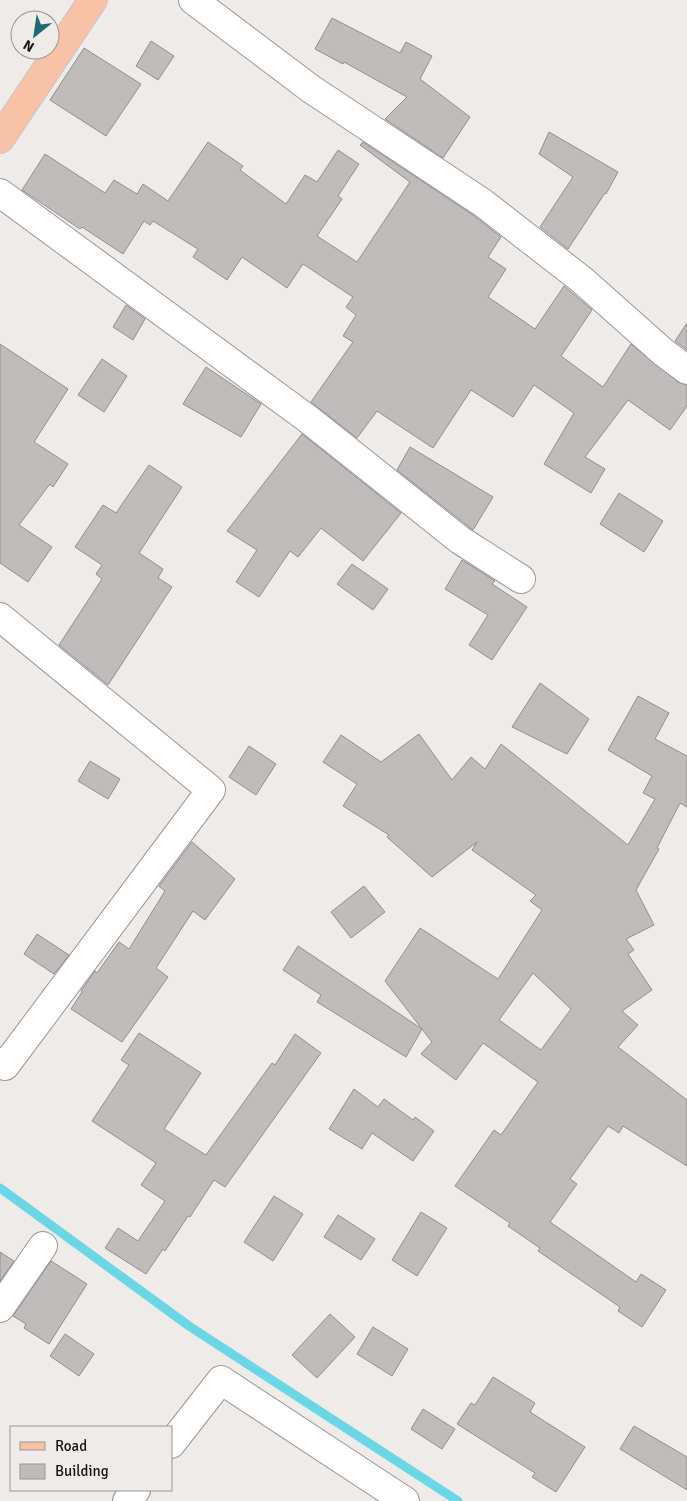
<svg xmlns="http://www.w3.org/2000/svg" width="687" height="1501" font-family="Signika,sans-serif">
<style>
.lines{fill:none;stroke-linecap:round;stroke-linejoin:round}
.stream{stroke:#6bd7e6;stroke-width:9}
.building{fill:#c1bcbc;stroke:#928e8d;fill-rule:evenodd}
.street-casing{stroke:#9b9795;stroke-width:30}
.primary-casing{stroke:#c7c6c6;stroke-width:30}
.street{stroke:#fff;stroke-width:28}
.primary{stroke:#f8c2a6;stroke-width:28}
</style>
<rect width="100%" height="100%" fill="#efebe8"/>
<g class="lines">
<path class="stream" d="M 0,1188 L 189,1326 L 458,1501"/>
</g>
<g class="building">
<path d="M 332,18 L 400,53 L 406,42 L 432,56 L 420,79 L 470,117 L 443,158 L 385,119 L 407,97 L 344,62 L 343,64 L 315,49 Z"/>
<path d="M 151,41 L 174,56 L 158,80 L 136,66 Z"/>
<path d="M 84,48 L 141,84 L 106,136 L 50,100 Z"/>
<path d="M 549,132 L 618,172 L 606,194 L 605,193 L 568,249 L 540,227 L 573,177 L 539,154 Z"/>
<path d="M 208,142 L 243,166 L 240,170 L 286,204 L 305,175 L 317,182 L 338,150 L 359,164 L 338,196 L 342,199 L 317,236 L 357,262 L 410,182 L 360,145 L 363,142 L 473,215 L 501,237 L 488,257 L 506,269 L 488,297 L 535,329 L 564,286 L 592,310 L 561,356 L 603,387 L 631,344 L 678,382 L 687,385 L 687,406 L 670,430 L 628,400 L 585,457 L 605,469 L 591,493 L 544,464 L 574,413 L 534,385 L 513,417 L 471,390 L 433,448 L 377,411 L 357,438 L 311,402 L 353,342 L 343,336 L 356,315 L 346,307 L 353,297 L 303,264 L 287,288 L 242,257 L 227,280 L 193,257 L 198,249 L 153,221 L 150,225 L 144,221 L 123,254 L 82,227 L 80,229 L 22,190 L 45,154 L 105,193 L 114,180 L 137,194 L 143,184 L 168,201 Z"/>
<path d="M 126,305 L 145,319 L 133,340 L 113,327 Z"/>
<path d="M 687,323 L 687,350 L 675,341 Z"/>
<path d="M 0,344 L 68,389 L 34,442 L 68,464 L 53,487 L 50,484 L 19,525 L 52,547 L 28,582 L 0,563 Z"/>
<path d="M 102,359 L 127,376 L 104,412 L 78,395 Z"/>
<path d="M 206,367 L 261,404 L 241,437 L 183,404 Z"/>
<path d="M 302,434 L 401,513 L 363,561 L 321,528 L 298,557 L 290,551 L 259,597 L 236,582 L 257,550 L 227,531 Z"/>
<path d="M 410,447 L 493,497 L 473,530 L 397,470 Z"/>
<path d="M 149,465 L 182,487 L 139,553 L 163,569 L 158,578 L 172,587 L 108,685 L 59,645 L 102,579 L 96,574 L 102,565 L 75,547 L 103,505 L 116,513 Z"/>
<path d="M 619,493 L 663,521 L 644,552 L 600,524 Z"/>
<path d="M 462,560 L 495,581 L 492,584 L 527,607 L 492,660 L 469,645 L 488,615 L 445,589 Z"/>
<path d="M 352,564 L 388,589 L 373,610 L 337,584 Z"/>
<path d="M 540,683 L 589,719 L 567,754 L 512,727 Z"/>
<path d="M 638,696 L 669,713 L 655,739 L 687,756 L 687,807 L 680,803 L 657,848 L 659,849 L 636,890 L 654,925 L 626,939 L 634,950 L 628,954 L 652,990 L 622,1011 L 638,1025 L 618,1047 L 687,1100 L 687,1166 L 623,1126 L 619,1133 L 608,1126 L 570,1179 L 577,1184 L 550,1222 L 636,1282 L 641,1274 L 666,1290 L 642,1327 L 618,1311 L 620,1307 L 538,1251 L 540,1248 L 508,1226 L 510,1223 L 455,1186 L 494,1130 L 501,1135 L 538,1082 L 483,1043 L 456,1080 L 421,1054 L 432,1042 L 422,1029 L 406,1057 L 317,1002 L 321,995 L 283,970 L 298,946 L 422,1029 L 385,981 L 420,928 L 498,979 L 542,910 L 530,901 L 536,895 L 472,850 L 477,842 L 432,877 L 387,837 L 389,835 L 343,806 L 357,784 L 323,762 L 341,735 L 381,762 L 419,734 L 452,780 L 471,757 L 485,769 L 501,744 L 628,845 L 655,799 L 643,793 L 652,776 L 608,750 ZM 533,973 L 571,1009 L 541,1050 L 499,1020 Z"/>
<path d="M 249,746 L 276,764 L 256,795 L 229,777 Z"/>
<path d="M 90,761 L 120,779 L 108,799 L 78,781 Z"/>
<path d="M 192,842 L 235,879 L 205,920 L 193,911 L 156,968 L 168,977 L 122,1042 L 71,1009 L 82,992 L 81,991 L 95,971 L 97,973 L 119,942 L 129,949 L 165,891 L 159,886 Z"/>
<path d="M 364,886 L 385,912 L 351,938 L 331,912 Z"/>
<path d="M 37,934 L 69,955 L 54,974 L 24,954 Z"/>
<path d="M 139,1033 L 201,1073 L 164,1129 L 206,1155 L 272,1063 L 275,1065 L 295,1034 L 321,1053 L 225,1187 L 214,1180 L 190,1217 L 188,1216 L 165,1251 L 163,1249 L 146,1274 L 105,1248 L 118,1228 L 138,1241 L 165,1201 L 141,1185 L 156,1163 L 92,1121 L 129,1065 L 121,1060 Z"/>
<path d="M 354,1089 L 378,1107 L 384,1099 L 413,1120 L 415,1117 L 434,1131 L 413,1161 L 372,1133 L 362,1149 L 329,1129 Z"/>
<path d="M 274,1196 L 303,1214 L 273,1261 L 244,1242 Z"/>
<path d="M 421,1212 L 447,1228 L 417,1276 L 392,1260 Z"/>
<path d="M 338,1215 L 375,1239 L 361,1260 L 324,1237 Z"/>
<path d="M 0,1252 L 14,1261 L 0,1281 Z"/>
<path d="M 51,1261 L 87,1284 L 49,1344 L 24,1328 L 26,1324 L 13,1316 Z"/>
<path d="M 330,1314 L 355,1337 L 317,1378 L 292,1355 Z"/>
<path d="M 373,1327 L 408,1349 L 392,1376 L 357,1354 Z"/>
<path d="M 65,1334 L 94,1354 L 79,1376 L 50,1356 Z"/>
<path d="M 493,1377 L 535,1403 L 530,1412 L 585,1447 L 556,1492 L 532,1477 L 535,1473 L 457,1424 L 471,1403 L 475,1405 Z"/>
<path d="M 423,1409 L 455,1429 L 442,1449 L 411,1429 Z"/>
<path d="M 634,1426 L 687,1457 L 687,1490 L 620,1449 Z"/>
</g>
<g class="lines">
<defs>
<g id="street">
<path d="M 193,0 L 311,89 L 483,203 L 582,280 L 663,352 L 687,370"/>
<path d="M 0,193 L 308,419 L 460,540 L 521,579"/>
<path d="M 0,617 L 211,790 L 5,1066 L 0,1062"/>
<path d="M 0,1308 L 43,1246"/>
<path d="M 171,1444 L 221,1380 L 405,1501"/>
<path d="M 127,1501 L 136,1490"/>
</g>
<path id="primary" d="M 0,139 L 93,0"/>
</defs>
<use href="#street" class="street-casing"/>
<use href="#primary" class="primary-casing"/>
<use href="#street" class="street"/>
<use href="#primary" class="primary"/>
</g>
<rect x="10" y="1426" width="162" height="65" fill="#efebe8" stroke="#979592"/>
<rect x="20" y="1442" width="25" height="8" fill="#f8c2a6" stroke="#979592"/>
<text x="55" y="1451" font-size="15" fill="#141312">Road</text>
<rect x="20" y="1464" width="25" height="15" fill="#c1bcbc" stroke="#979592"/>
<text x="55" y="1476" font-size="15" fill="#141312">Building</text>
<g transform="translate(35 35) rotate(210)"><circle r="24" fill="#efebe8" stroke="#979592"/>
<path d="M0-4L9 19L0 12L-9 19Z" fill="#1f6974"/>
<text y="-8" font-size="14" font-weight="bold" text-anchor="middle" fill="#141312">N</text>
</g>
</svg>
